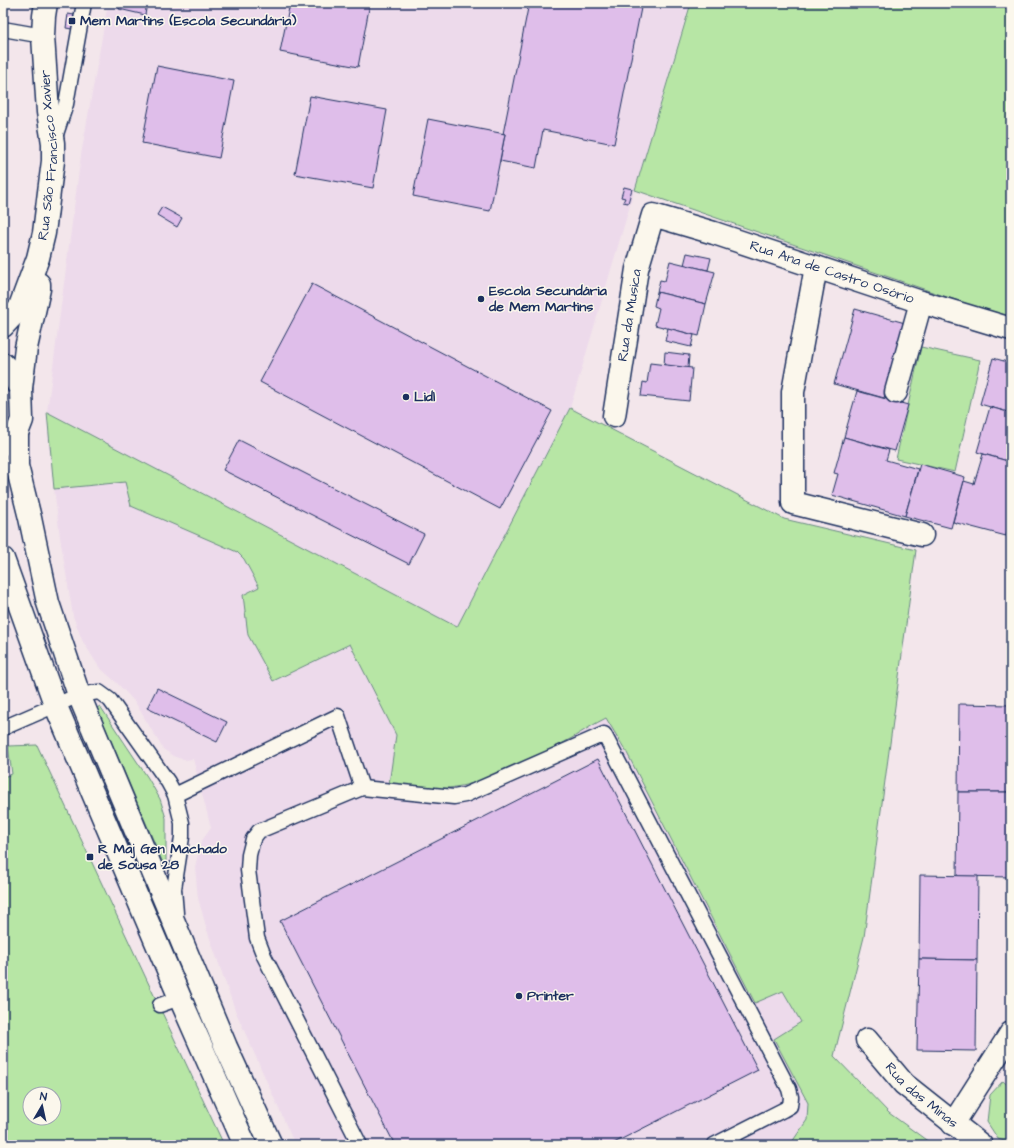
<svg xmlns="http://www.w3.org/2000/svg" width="1014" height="1148" font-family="'Architects Daughter',sans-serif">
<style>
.built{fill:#eddaeb}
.green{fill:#b7e6a5;stroke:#698a82;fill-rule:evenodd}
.building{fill:#dfbeea;stroke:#1b2f5e}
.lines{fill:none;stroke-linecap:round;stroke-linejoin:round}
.lane-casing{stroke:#1b2f5e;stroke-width:17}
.street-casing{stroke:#1b2f5e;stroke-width:25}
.secondary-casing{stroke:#1b2f5e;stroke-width:25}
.lane{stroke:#fbf7ec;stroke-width:14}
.street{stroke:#fbf7ec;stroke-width:22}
.secondary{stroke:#fbf7ec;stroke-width:22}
.poi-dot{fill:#1b2f5e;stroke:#fbf7ec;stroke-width:1.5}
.labels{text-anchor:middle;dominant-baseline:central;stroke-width:3;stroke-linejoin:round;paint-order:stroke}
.poi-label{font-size:14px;font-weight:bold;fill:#1b2f5e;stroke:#fbf7ec;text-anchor:start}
.street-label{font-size:14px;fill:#1b2f5e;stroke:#fbf7ec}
</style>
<rect width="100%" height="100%" fill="#f3e6eb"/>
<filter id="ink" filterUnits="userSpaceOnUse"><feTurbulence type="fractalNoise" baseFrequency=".025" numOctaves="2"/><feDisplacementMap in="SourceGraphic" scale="8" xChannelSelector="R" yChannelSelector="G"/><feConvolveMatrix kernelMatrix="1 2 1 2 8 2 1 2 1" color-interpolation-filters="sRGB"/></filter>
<g filter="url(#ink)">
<path class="built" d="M 120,3 L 690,3 L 570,408 L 784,519 L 916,550 L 864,937 L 806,1145 L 295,1145 L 235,1010 L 207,930 L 198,898 L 195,867 L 201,842 L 211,828 L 193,759 L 184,760 L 173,756 L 163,749 L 135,702 L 118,684 L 99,667 L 82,640 L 73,616 L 60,537 L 49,447 L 47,412 L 81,155 L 107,9 L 118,9 Z"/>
<g class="green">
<path d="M 691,3 L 1011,3 L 1011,319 L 635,190 Z"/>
<path d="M 921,347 L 980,360 L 955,472 L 896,459 Z"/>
<path d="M 570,408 L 784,519 L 916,550 L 864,937 L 834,1056 L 889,1113 L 933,1145 L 790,1145 L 807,1120 L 808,1103 L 774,1039 L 801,1022 L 783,991 L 755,1003 L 627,753 L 606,718 C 594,724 583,731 572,738 C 531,760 483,788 435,789 C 420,789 404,785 389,784 L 396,735 L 350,644 L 273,681 L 248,635 L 243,595 L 259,587 L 244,559 L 237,552 L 131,506 L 125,482 L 54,489 L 47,412 L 457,627 Z"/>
<path d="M 100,706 L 148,778 L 160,799 L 166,818 L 166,870 L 97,708 Z"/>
<path d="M 37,745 L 224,1145 L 3,1145 L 3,777 L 12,774 L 8,746 ZM 30,1094 L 54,1094 L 54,1118 L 30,1118 Z"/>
<path d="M 1003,1081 L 1011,1088 L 1011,1143 L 998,1139 L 987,1122 L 990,1095 Z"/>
</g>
<g class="building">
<path d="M 120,3 L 147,3 L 145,15 L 119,9 Z"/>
<path d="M 290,3 L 370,3 L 358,67 L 280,52 Z"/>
<path d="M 529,3 L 642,3 L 614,144 L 543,130 L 536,168 L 500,161 L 505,134 L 503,134 Z"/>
<path d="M 68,14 L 74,15 L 72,29 L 66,28 Z"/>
<path d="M 157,66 L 234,81 L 219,158 L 142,143 Z"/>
<path d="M 310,96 L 387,110 L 373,188 L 295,174 Z"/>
<path d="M 428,119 L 505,134 L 490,211 L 413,196 Z"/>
<path d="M 624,187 L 632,189 L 628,203 L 623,202 L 625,198 L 621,197 Z"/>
<path d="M 162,207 L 182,218 L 177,227 L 157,215 Z"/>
<path d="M 687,253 L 711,258 L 708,270 L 684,265 Z"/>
<path d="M 670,261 L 715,272 L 706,304 L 657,292 L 660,280 L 665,281 Z"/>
<path d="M 312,284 L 552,411 L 500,509 L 260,382 Z"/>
<path d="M 657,292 L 706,304 L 699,336 L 655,325 L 659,308 L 654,306 Z"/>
<path d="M 855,309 L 905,323 L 884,398 L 834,384 Z"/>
<path d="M 668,328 L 694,335 L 691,347 L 665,341 Z"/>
<path d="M 665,352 L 689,355 L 688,368 L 664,365 Z"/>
<path d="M 993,358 L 1011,363 L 1011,413 L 980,404 Z"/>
<path d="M 650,363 L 692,368 L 689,401 L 641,396 L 643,382 L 647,383 Z"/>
<path d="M 857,391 L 908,405 L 895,451 L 844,437 Z"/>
<path d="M 990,407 L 1011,413 L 1011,462 L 977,452 Z"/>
<path d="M 844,437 L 889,450 L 886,460 L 918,469 L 905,516 L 832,495 L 838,474 L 834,473 Z"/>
<path d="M 239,440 L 424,534 L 409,564 L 223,470 Z"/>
<path d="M 983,454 L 1011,462 L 1011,519 L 1006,536 L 953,522 L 964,481 L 974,484 Z"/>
<path d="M 920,464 L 965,477 L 951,528 L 905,516 Z"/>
<path d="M 157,688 L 227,722 L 217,742 L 147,708 Z"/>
<path d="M 959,704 L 1011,705 L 1011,792 L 958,792 Z"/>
<path d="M 598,759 L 758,1070 L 610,1145 L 395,1145 L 280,921 Z"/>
<path d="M 958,792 L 1011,792 L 1011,877 L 957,876 Z"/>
<path d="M 920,875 L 978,876 L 977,960 L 919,959 Z"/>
<path d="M 919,959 L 977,960 L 976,1051 L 917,1050 Z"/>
</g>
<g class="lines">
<defs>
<g id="lane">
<path d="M 3,29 L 43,36"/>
<path d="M 55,137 L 66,104 L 84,3"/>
<path d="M 3,728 L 79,695 L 99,692 L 110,700 L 168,782 L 175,795 L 182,823 L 182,837 L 174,889 L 176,913"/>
<path d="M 175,795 L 338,716 L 362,788"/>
<path d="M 160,1005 L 180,998"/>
<path d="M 360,1145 L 264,956 L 257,938 L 248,870 L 249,855 L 253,839 L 259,831 L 362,788 L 454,797 L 465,795 L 604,734 L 789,1089 L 791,1097 L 790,1106 L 783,1110 L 714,1145"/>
</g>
<g id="street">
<path d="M 816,267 L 793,392 L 793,503 L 922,535"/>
<path id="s1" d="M 3,326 L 19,309 L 38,258 L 44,233 L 49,192 L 53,161 L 53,143 L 48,112 L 43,36 L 44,16 L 46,3"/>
<path d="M 21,388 L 26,348 L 39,289 L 39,284"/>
<path d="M 896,392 L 921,302"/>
<path id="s2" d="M 614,416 L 637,269 L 653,215 L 714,233 L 921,302 L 1011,329"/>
<path id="s3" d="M 867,1040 L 904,1084 L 981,1145"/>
<path d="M 953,1124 L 1011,1033"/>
</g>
<g id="secondary">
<path d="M 3,364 L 12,374 L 21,390 L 22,420 L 17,433 L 11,445"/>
<path d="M 17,433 L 17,466 L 30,518 L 48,603 L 79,695 L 226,1047 L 271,1145"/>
<path d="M 3,559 L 55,704 L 180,998 L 245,1145"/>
</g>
</defs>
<use href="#lane" class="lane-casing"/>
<use href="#street" class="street-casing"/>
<use href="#secondary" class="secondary-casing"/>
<use href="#lane" class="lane"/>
<use href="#street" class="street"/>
<use href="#secondary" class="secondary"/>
</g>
</g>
<g class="poi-dot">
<rect x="68" y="17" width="8" height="8" rx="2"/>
<circle cx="481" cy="299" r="4"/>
<circle cx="406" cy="397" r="4"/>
<rect x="86" y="853" width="8" height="8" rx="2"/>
<circle cx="519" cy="996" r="4"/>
</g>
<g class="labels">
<g class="poi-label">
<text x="80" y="21">Mem Martins (Escola Secundária)</text>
<text x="489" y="291">Escola Secundária<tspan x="489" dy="16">de Mem Martins</tspan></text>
<text x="414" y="397">Lidl</text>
<text x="98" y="849">R Maj Gen Machado<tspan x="98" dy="16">de Sousa 28</tspan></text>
<text x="527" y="996">Printer</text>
</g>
<g class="street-label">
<text stroke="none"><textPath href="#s1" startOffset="182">Rua São Francisco Xavier</textPath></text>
<text stroke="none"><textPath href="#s2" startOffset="393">Rua Ana de Castro Osório</textPath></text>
<text stroke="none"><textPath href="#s2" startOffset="102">Rua da Musica</textPath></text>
<text stroke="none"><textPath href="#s3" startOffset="78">Rua das Minas</textPath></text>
</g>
</g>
<rect width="1014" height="1148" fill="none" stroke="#fbf7ec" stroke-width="16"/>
<rect x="8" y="8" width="998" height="1132" fill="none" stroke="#1b2f5e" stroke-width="1.5" filter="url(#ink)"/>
<g transform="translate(42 1106) rotate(9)"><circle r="19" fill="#fbf7ec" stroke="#a1a7b3"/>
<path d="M0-3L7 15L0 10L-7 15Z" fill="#1b2f5e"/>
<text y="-6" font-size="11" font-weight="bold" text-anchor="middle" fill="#1b2f5e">N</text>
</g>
</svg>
